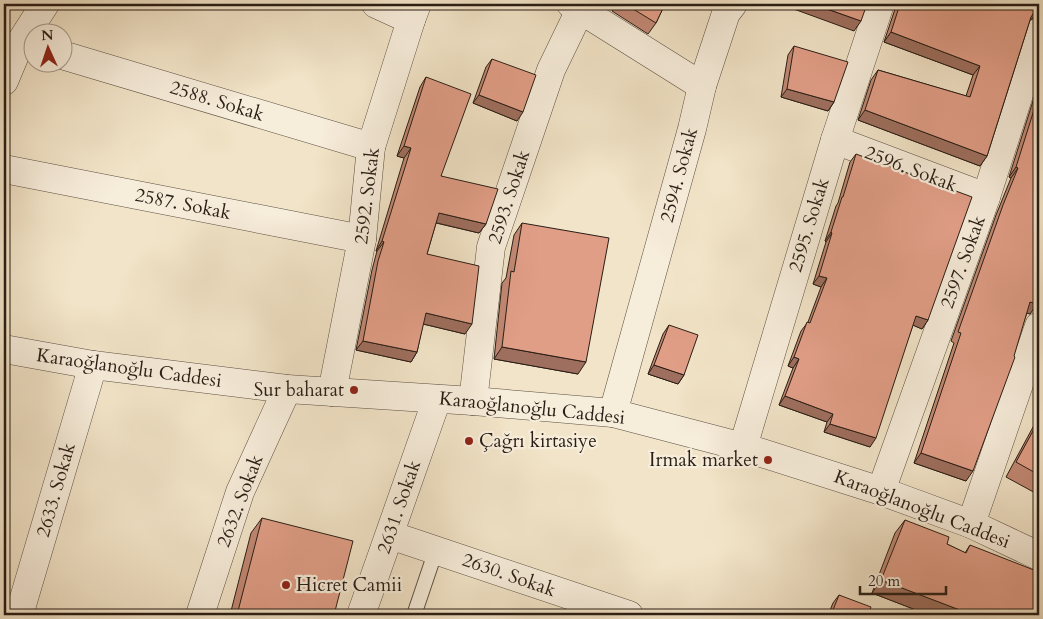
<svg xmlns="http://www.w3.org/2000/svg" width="1043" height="619" font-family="Cardo,serif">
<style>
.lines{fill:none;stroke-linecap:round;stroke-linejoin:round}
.service-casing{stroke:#5b4f42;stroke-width:16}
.minor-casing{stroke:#5b4f42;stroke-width:29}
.service{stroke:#f7eddb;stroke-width:14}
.minor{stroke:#f7eddb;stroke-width:28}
.wall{fill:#c28874;stroke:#291d15}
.shaded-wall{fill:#9e6f5e;stroke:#291d15}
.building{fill:#e19e87;stroke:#291d15}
.poi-dot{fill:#8f2418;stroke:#f7eddb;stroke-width:2}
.labels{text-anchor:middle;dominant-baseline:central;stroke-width:4.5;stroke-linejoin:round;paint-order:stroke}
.street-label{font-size:19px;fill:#291d15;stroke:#f7eddb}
.poi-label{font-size:19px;fill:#291d15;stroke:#f7eddb;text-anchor:end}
</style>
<rect width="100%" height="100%" fill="#f2e4c8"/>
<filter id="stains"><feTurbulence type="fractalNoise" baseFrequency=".004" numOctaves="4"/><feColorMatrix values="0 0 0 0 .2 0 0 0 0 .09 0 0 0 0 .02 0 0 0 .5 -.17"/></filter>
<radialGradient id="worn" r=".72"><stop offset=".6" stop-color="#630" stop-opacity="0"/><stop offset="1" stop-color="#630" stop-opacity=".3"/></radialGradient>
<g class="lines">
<defs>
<path id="service" d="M 414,615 L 436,550"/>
<g id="minor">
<path d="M 376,4 L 411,20"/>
<path d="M 571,4 L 702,86 L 692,129 L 613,413"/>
<path d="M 62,55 L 371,147"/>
<path d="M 4,81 L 20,43 L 45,4"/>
<path d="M 702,86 L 726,13 L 733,4"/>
<path d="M 835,140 L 986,197"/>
<path d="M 4,169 L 362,239"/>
<path d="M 4,349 L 93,365 L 287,389 L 473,401 L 613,413 L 743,447 L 881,491 L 971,524 L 1039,556"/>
<path d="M 332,392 L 362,239 L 371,147 L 411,20 L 417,4"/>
<path d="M 473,401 L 491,247 L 551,70 L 580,10 L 584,4"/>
<path d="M 743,447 L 835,140 L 880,4"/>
<path d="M 881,491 L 986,197 L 1039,32"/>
<path d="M 971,524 L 1039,326"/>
<path d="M 390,535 L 629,615"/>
<path d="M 19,615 L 93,365"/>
<path d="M 200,615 L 240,492 L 287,389"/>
<path d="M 361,615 L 437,399"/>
</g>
</defs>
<use href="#service" class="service-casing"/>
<use href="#minor" class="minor-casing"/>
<use href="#service" class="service"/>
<use href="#minor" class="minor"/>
</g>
<g class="wall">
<path d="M 616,4 L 665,4 L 656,23 L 648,34 L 612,11 Z"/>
<path d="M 895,4 L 1039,4 L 1035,17 L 1030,20 L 987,156 L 980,166 L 858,120 L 871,80 L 878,70 L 966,96 L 973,75 L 884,42 L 895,9 Z"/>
<path d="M 794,46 L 834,102 L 828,111 L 781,97 L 788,55 Z"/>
<path d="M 492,59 L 517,121 L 473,103 L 486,67 Z"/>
<path d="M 426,77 L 441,176 L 486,224 L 479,233 L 436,223 L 427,254 L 465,334 L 423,324 L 417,352 L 411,362 L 356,350 L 372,270 L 377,251 L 376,251 L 404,158 L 397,156 L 420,87 Z"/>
<path d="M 1039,82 L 1039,298 L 1030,314 L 1027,313 L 966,481 L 914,463 L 954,343 L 951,341 L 996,215 L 1011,178 L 1009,177 Z"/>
<path d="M 856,154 L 928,320 L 922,329 L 913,325 L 870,447 L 824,432 L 827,422 L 779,405 L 793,368 L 788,366 L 801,331 L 808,322 L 821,287 L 813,284 L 826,242 L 825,241 L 836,206 L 838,203 L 850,162 Z"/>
<path d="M 522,223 L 578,374 L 494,359 L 502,283 L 506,278 L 514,235 Z"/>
<path d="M 669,325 L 684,375 L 678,384 L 648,374 L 663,334 Z"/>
<path d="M 1039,416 L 1039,495 L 1006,477 Z"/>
<path d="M 262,518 L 334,615 L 230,615 L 251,533 Z"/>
<path d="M 905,520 L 947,544 L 965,553 L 970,545 L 1039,615 L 929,615 L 872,593 L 895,533 Z"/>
<path d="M 839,595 L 868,615 L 828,615 L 833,603 Z"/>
</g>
<g class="shaded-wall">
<path d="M 794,4 L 813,4 L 861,21 L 854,31 L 791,8 Z"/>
<path d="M 1039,9 L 1039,17 L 1035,17 L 1028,21 L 1035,11 Z"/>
<path d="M 891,32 L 980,66 L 973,75 L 884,42 Z"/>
<path d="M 787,89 L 834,102 L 828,111 L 781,97 Z"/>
<path d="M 479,95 L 523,112 L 517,121 L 473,103 Z"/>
<path d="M 865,110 L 987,156 L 980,166 L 858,120 Z"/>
<path d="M 404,146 L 411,148 L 404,158 L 397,156 Z"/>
<path d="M 1016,167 L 1018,168 L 1011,178 L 1009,177 Z"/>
<path d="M 439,213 L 486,224 L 479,233 L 433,222 Z"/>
<path d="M 831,232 L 832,233 L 826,242 L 825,241 Z"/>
<path d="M 382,241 L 384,242 L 377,251 L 376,251 Z"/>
<path d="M 819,276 L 827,278 L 821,287 L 813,284 Z"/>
<path d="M 1030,302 L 1037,304 L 1030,314 L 1023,312 Z"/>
<path d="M 426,313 L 472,324 L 465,334 L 419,323 Z"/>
<path d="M 916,316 L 928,320 L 922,329 L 910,324 Z"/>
<path d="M 363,341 L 417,352 L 411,362 L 356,350 Z"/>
<path d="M 502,347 L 586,362 L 578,374 L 494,359 Z"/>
<path d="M 794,357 L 799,359 L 793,368 L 788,366 Z"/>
<path d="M 654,365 L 684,375 L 678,384 L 648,374 Z"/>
<path d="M 785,396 L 833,414 L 827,422 L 779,405 Z"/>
<path d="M 830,424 L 876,438 L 870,447 L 824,432 Z"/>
<path d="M 921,453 L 973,471 L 966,481 L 914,463 Z"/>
<path d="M 881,580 L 973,615 L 929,615 L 872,593 Z"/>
</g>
<g class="building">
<path d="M 625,4 L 665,4 L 656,23 Z"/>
<path d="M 813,4 L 867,4 L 861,21 Z"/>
<path d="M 900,4 L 1039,4 L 1039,9 L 1035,11 L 1031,17 L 987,156 L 865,110 L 878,70 L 970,97 L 980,66 L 891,32 Z"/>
<path d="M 794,46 L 848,62 L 834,102 L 787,89 Z"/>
<path d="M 492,59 L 536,75 L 523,112 L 479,95 Z"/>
<path d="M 426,77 L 471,94 L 441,176 L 498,189 L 486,224 L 439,213 L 427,254 L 479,266 L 472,324 L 426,313 L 417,352 L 363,341 L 378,261 L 384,242 L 382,241 L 411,148 L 404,146 Z"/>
<path d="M 1039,94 L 1039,298 L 1037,304 L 1030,302 L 1014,356 L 1015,357 L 973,471 L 921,453 L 961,333 L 958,332 L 1003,205 L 1018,168 L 1016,167 Z"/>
<path d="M 856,154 L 972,197 L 928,320 L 916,316 L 876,438 L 830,424 L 833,414 L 785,396 L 799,359 L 794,357 L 807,322 L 810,323 L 827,278 L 819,276 L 832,233 L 831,232 L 842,197 L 843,197 Z"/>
<path d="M 522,223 L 609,238 L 586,362 L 502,347 L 511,271 L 514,272 Z"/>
<path d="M 669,325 L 698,335 L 684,375 L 654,365 Z"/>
<path d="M 1039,420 L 1039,475 L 1016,462 Z"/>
<path d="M 262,518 L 353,541 L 334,615 L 237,615 Z"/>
<path d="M 905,520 L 949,537 L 947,544 L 966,553 L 970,545 L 1039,572 L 1039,615 L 973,615 L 881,580 Z"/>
<path d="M 839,595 L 871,607 L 868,615 L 831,615 Z"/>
</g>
<g class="poi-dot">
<circle cx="354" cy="390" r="5"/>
<circle cx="469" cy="441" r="5"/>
<circle cx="768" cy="460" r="5"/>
<circle cx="286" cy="585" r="5"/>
</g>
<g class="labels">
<g class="street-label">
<text transform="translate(217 101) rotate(17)">2588. Sokak</text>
<text transform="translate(911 169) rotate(21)">2596. Sokak</text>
<text transform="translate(679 175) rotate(-75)">2594. Sokak</text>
<text transform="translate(367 196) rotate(-83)">2592. Sokak</text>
<text transform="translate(509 197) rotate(-72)">2593. Sokak</text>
<text transform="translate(183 204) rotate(11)">2587. Sokak</text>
<text transform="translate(809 225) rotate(-73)">2595. Sokak</text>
<text transform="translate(963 262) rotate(-70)">2597. Sokak</text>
<text transform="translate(129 368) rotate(8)">Karaoğlanoğlu Caddesi</text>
<text transform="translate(532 408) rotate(6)">Karaoğlanoğlu Caddesi</text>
<text transform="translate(56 490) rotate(-74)">2633. Sokak</text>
<text transform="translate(240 501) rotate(-69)">2632. Sokak</text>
<text transform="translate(399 507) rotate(-71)">2631. Sokak</text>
<text transform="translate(922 509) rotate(21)">Karaoğlanoğlu Caddesi</text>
<text transform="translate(509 575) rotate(19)">2630. Sokak</text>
</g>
<g class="poi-label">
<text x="344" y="390">Sur baharat</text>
<text x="479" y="441" text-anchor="start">Çağrı kirtasiye</text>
<text x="758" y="460">Irmak market</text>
<text x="296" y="585" text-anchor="start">Hicret Camii</text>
</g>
</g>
<rect width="1043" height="619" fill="none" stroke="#f2e4c8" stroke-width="20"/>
<rect x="5" y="5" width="1033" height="609" fill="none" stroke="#291d15" stroke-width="2.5"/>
<rect x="10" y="10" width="1023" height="599" fill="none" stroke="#291d15"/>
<g transform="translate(48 48) rotate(357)"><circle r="24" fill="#f7eddb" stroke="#a59a8c"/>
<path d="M0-4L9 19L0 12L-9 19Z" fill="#8f2418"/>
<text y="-8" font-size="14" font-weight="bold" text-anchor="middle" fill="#291d15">N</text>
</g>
<path d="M860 586v8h86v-8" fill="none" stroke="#291d15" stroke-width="2.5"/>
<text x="868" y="586" font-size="15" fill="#291d15" stroke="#f7eddb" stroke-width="4" paint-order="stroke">20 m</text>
<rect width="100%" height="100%" filter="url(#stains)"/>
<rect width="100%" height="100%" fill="url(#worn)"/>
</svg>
